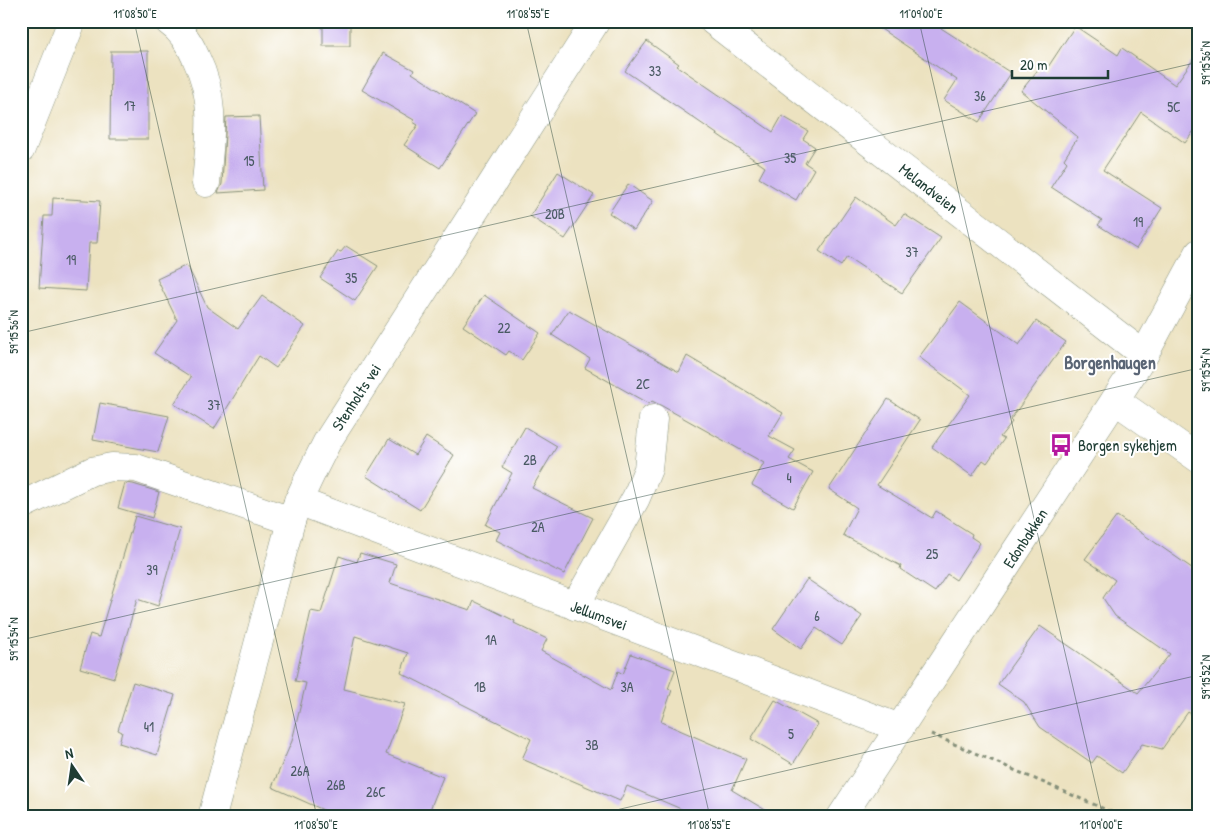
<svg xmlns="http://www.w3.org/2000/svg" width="1220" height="838" font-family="'Patrick Hand',sans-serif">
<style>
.building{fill:#c8b0ef}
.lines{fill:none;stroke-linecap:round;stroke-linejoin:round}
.minor-casing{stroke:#86907a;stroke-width:29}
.path{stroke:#86907a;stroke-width:3;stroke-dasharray:4 4;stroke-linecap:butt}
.minor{stroke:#fff;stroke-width:28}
.ticks{fill:none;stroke:#1f3d34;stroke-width:1;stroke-opacity:0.45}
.labels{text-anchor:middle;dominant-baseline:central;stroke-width:4;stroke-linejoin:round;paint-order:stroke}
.number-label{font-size:14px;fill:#495a63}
.street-label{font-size:16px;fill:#1f3d34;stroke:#fff}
.poi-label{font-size:16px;fill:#1f3d34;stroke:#fff;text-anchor:start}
.neighbourhood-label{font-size:18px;font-weight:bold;fill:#5a6575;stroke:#fff}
.neatline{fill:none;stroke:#1f3d34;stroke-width:2}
.ticks-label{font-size:12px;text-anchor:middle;fill:#1f3d34}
</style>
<rect width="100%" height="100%" fill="#fff"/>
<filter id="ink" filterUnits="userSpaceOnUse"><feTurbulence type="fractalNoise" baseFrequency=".02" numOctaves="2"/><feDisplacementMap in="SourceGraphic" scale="10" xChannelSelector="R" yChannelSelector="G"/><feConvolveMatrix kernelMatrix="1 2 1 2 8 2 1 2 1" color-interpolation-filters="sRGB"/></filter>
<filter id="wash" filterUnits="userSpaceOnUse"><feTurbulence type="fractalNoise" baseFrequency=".0096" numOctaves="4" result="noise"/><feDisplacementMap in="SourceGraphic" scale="20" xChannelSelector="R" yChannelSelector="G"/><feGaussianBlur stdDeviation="1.12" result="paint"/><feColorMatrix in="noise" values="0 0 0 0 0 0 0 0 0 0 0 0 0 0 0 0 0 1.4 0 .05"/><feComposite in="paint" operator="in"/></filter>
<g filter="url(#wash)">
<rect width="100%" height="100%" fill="#ece2c0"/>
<g id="blocks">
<g class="building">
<rect x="323" y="21" width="27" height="25"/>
<path d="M 869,21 L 930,21 L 1011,73 L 979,122 L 944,100 L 957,80 Z"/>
<path d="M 1075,26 L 1118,55 L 1122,48 L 1175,85 L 1199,51 L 1199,124 L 1185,143 L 1141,112 L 1103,170 L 1162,208 L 1136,249 L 1098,225 L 1102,220 L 1051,187 L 1067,162 L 1064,159 L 1078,137 L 1021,91 L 1041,66 L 1046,70 Z"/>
<path d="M 647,41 L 679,64 L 677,66 L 773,132 L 782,116 L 808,131 L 803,139 L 815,147 L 805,163 L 814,169 L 796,200 L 759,178 L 765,167 L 625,71 Z"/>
<path d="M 111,51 L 148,51 L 148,139 L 110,139 Z"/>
<path d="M 383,53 L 414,70 L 412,73 L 475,114 L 440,168 L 404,145 L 418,125 L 413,122 L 414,120 L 362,90 Z"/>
<path d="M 259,116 L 263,190 L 218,193 L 222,184 L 226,117 Z"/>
<path d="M 558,172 L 594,195 L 565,239 L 530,216 Z"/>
<path d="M 628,184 L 653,201 L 634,230 L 609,213 Z"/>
<path d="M 856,197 L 896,225 L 904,214 L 941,238 L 902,293 L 847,257 L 841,266 L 819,251 Z"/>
<path d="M 53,198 L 100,201 L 97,243 L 89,243 L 86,291 L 39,288 L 44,216 L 52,216 Z"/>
<path d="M 346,246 L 378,266 L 355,301 L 320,278 L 338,251 L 341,252 Z"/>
<path d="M 187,265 L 207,307 L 238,329 L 262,296 L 305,326 L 276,368 L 259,356 L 214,429 L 174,404 L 191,377 L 154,353 L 177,320 L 157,279 Z"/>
<path d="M 484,295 L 540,333 L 522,360 L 509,351 L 506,355 L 463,326 Z"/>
<path d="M 960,302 L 1019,345 L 1036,321 L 1066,342 L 1010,420 L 1012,422 L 1000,437 L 1004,439 L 987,463 L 983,460 L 972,476 L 932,447 L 970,395 L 919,357 Z"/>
<path d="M 569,310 L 679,372 L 687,356 L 783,413 L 769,436 L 795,450 L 789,459 L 813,472 L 793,508 L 752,485 L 764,463 L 662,406 L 652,401 L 649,404 L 585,368 L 590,359 L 552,335 Z"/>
<path d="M 888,399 L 920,420 L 877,485 L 932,518 L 936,511 L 972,534 L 971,537 L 980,543 L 956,580 L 947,574 L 935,592 L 900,569 L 901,566 L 843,535 L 857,508 L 829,489 Z"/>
<path d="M 100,403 L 169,416 L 158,452 L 93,440 Z"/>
<path d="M 525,427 L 557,446 L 532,488 L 593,518 L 564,574 L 496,540 L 500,532 L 485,525 L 512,473 L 502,467 Z"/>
<path d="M 426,437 L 454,455 L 420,510 L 366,476 L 389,439 L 415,455 Z"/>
<path d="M 125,483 L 133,484 L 159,492 L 152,518 L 118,508 Z"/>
<path d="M 135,516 L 180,529 L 158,606 L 137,599 L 114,678 L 80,668 L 90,634 L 99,637 Z"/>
<path d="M 1117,516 L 1199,573 L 1199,719 L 1188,712 L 1162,749 L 1142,744 L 1122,773 L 1097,756 L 1092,763 L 1040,727 L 1024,702 L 998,684 L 1040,626 L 1138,693 L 1170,654 L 1115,616 L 1103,598 L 1115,580 L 1085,559 Z"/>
<path d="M 360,553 L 396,564 L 390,583 L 470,610 L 474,601 L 515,621 L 514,623 L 547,639 L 541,651 L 611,690 L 618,671 L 623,674 L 631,654 L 675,670 L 668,689 L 672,690 L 661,722 L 746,759 L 732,790 L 777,817 L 700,817 L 627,786 L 620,801 L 522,759 L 531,739 L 401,673 L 408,653 L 355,636 L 344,689 L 405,704 L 386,754 L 443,777 L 427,817 L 339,817 L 272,787 L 292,741 L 306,683 L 295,681 L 311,611 L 321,613 L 339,556 L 357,562 Z"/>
<path d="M 807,579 L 862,616 L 842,645 L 816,628 L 801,649 L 773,629 Z"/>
<path d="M 133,682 L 175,695 L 157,755 L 119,743 L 122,732 L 118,730 Z"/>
<path d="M 775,700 L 818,724 L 793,764 L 751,739 Z"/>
</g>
</g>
</g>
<g filter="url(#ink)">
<use href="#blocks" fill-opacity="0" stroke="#86907a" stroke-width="1"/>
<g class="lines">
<defs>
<g id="minor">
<path d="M 168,21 C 181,30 190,44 196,58 C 217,101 210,137 206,183"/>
<path d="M 713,21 L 1144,355"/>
<path d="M 21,149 L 72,21"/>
<path d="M 1115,400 L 1199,459"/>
<path d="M 298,501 L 900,728"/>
<path d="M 22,505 L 92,471 L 112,467 L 136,468 L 291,521"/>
<path d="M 575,606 L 636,498 L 648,469 L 653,419"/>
<path d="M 212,817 L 291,521 C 300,493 314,468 327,442 L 596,21"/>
<path d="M 841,817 L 1115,400 L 1144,355 L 1199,253"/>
</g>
</defs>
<use href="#minor" class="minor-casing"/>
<path class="path" d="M 931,734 L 1123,817"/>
<use href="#minor" class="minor"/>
</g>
</g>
<path class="ticks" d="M 134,21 L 317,817M 526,21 L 710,817M 919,21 L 1103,817M 21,27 L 45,21M 21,333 L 1199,62M 21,640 L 1199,368M 586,817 L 1199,675"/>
<defs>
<symbol id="bus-bare" viewBox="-9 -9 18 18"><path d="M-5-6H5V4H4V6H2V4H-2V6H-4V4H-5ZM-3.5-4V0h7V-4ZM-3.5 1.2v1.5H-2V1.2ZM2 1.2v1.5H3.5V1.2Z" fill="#b5179e" stroke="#fff" stroke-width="2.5" paint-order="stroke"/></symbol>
</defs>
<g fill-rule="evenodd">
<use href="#bus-bare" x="1045" y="429" width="32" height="32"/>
</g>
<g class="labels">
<g class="number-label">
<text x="655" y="70">33</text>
<text x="980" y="95">36</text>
<text x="130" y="105">17</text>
<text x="1174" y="106">5C</text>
<text x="790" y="157">35</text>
<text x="249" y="160">15</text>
<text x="555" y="213">20B</text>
<text x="1138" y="221">19</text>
<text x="912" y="251">37</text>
<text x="71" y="259">19</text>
<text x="351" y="277">35</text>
<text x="504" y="327">22</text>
<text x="643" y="383">2C</text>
<text x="214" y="404">37</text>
<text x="530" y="459">2B</text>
<text x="789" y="477">4</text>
<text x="538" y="526">2A</text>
<text x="932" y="553">25</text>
<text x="152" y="569">39</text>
<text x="817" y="615">6</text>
<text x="491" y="639">1A</text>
<text x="480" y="686">1B</text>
<text x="627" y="686">3A</text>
<text x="149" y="726">41</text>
<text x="791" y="733">5</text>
<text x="592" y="744">3B</text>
<text x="300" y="770">26A</text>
<text x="336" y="784">26B</text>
<text x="376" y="791">26C</text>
</g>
<g class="street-label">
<text transform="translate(929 188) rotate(38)">Melandveien</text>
<text transform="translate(356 397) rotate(-57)">Stenholts vei</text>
<text transform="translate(1025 538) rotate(-57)">Edonbakken</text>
<text transform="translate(599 615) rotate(20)">Jellumsvei</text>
</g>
<g class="poi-label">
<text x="1078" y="445">Borgen sykehjem</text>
</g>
<g class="neighbourhood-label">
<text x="1110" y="362">Borgenhaugen</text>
</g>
</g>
<rect width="1220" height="838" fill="none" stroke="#fff" stroke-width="55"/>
<g transform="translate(72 766) rotate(347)" stroke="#ffffff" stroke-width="4" paint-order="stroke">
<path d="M0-4L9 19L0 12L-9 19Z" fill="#1f3d34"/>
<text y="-8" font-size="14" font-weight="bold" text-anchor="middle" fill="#1f3d34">N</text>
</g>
<path d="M1012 70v8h96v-8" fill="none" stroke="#1f3d34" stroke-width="2.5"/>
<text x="1020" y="70" font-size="15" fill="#1f3d34" stroke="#ffffff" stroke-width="4" paint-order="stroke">20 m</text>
<rect x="28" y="28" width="1164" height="782" class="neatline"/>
<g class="ticks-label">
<text x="135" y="18">11°08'50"E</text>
<text x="528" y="18">11°08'55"E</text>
<text x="921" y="18">11°09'00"E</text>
<text transform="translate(1206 63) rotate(-90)" y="4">59°15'56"N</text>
<text transform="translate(14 332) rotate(-90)" y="4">59°15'56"N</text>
<text transform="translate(1206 370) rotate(-90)" y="4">59°15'54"N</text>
<text transform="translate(14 639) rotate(-90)" y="4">59°15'54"N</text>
<text transform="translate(1206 677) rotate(-90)" y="4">59°15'52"N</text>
<text x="316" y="829">11°08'50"E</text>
<text x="709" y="829">11°08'55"E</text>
<text x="1101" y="829">11°09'00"E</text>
</g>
</svg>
